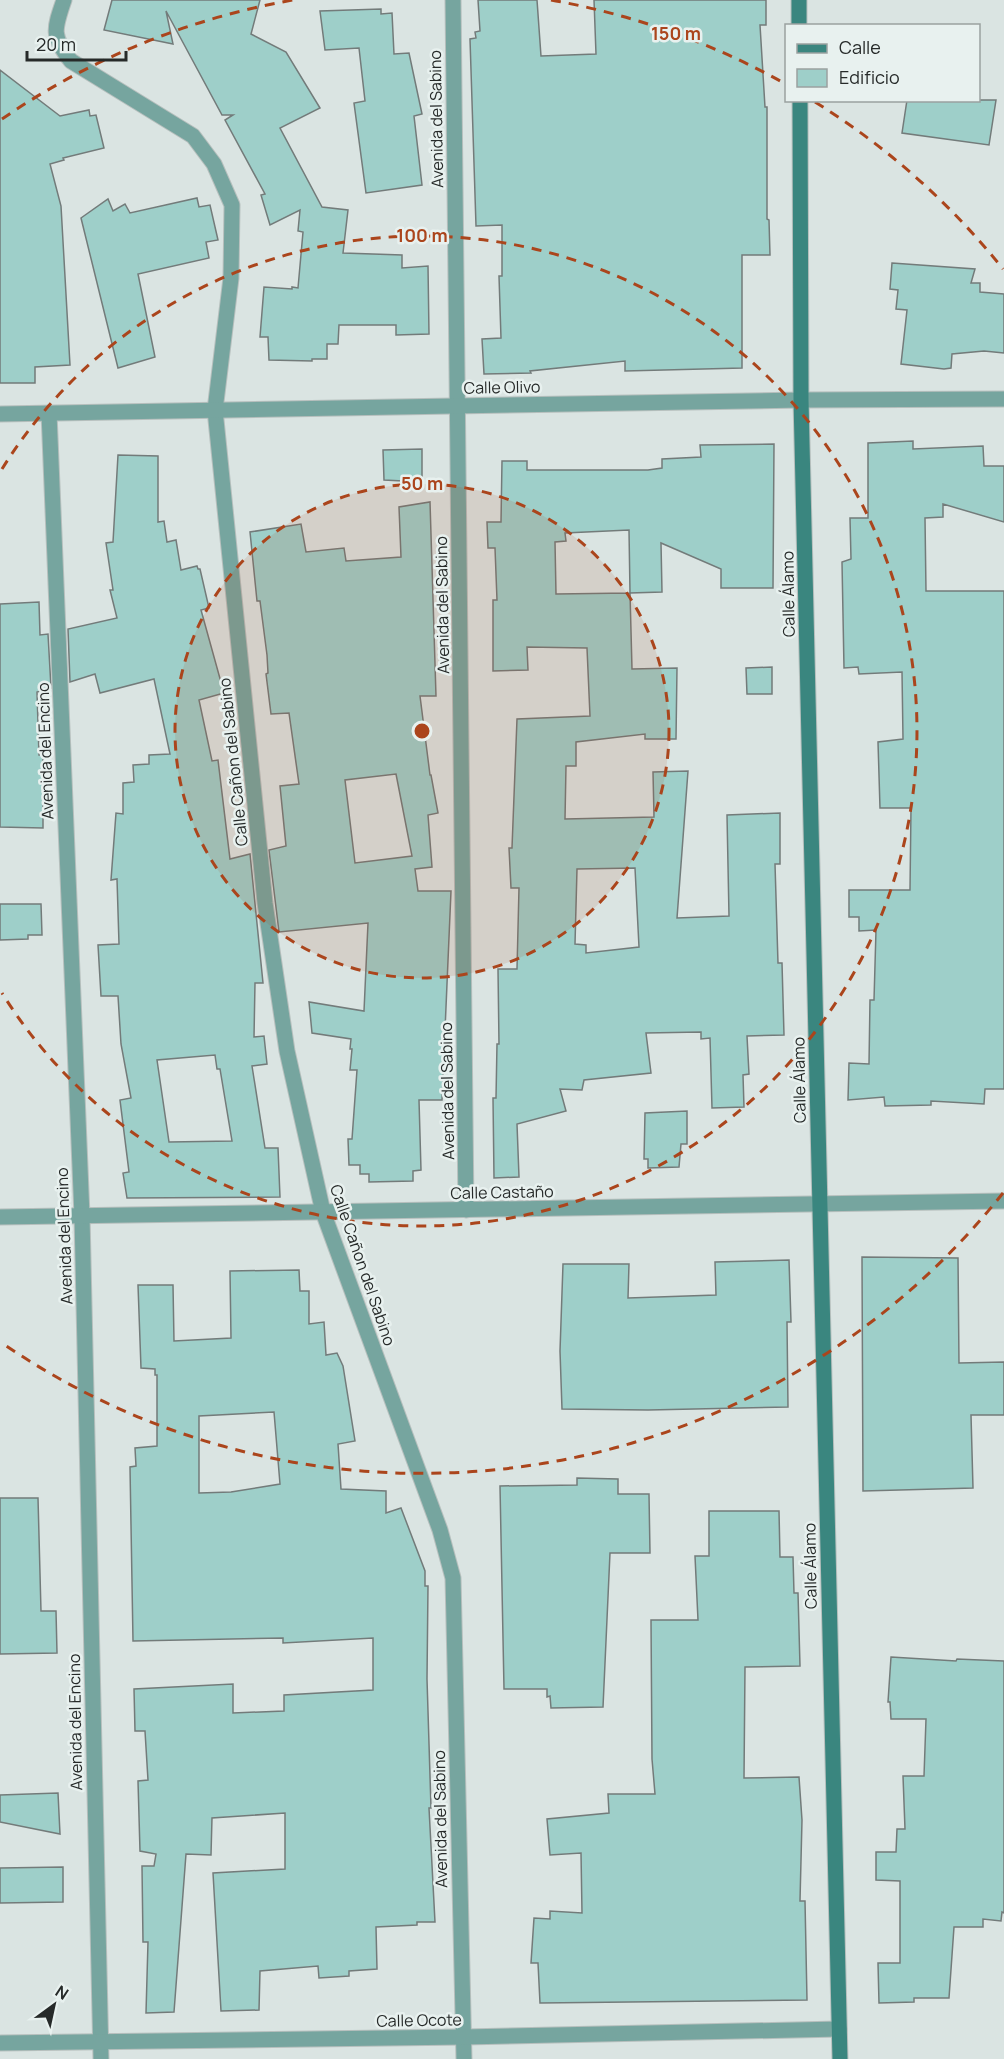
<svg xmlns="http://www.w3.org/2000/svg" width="1004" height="2059" font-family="Manrope,sans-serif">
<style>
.building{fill:#9ecfc9;stroke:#737b7a;stroke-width:1.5;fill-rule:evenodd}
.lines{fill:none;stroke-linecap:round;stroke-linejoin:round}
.minor-casing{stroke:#b6bfbd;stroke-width:17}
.secondary-casing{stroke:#b6bfbd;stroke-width:17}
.minor{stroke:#76a59f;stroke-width:15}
.secondary{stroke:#3a867f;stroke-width:15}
.ring{fill:none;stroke:#ab451c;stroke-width:3;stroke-dasharray:10 8}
.labels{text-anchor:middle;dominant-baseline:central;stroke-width:5;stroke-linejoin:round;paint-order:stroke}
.street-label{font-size:16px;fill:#262a29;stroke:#e8f1ef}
.centre{fill:#ab451c;stroke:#e8f1ef;stroke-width:3}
.ring-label{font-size:18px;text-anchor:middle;font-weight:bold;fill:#ab451c;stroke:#e8f1ef;stroke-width:5;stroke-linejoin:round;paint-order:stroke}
</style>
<rect width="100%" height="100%" fill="#dae4e2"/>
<g class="building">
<path d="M 112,0 L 260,0 L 251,34 L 286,52 L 320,108 L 280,128 L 322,207 L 348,210 L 343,253 L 402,255 L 402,268 L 428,266 L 429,334 L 396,335 L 396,325 L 339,325 L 338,344 L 327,344 L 327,359 L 312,359 L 312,361 L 269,360 L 268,337 L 260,337 L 264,287 L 292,289 L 292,287 L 298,288 L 303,232 L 298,231 L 300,210 L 270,225 L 261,195 L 265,194 L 225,120 L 233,115 L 222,115 L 166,11 L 173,44 L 104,30 Z"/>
<path d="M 478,0 L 537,0 L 541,56 L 596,54 L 594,0 L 766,0 L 766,25 L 760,25 L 765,107 L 767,107 L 767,219 L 769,220 L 770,255 L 742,255 L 742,368 L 625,371 L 625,361 L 530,371 L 531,373 L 484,374 L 482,339 L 501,338 L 499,276 L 502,276 L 502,225 L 476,226 L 470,39 L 476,38 L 475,32 L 480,31 Z"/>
<path d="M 381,9 L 381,14 L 392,13 L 394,54 L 409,53 L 422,114 L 414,116 L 422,185 L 366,193 L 354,103 L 365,101 L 359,48 L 325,50 L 320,11 Z"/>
<path d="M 0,70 L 60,116 L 89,110 L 90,116 L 96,115 L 104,148 L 63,158 L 64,160 L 50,164 L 61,206 L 70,365 L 35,367 L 35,383 L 0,383 Z"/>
<path d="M 907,100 L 996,100 L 989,145 L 902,133 Z"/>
<path d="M 197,198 L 199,207 L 210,205 L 218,240 L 206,242 L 209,258 L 138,274 L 155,357 L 118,368 L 81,218 L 108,199 L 113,211 L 125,204 L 130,213 Z"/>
<path d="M 892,263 L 975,269 L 971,283 L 980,283 L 980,292 L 1004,294 L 1004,353 L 984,351 L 952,354 L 951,368 L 944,369 L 901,364 L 907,310 L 896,309 L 898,290 L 890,289 Z"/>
<path d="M 913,441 L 913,449 L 983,446 L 984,466 L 1004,466 L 1004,522 L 943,504 L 943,517 L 925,518 L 926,591 L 1004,591 L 1004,1089 L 985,1089 L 984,1104 L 931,1101 L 931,1105 L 885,1106 L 884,1097 L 848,1100 L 849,1063 L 869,1064 L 870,1000 L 874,1000 L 876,930 L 859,931 L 859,917 L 849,917 L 849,890 L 910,890 L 911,808 L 880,808 L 878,742 L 903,739 L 902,672 L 859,674 L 858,667 L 844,668 L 842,562 L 851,559 L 850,518 L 868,518 L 868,443 Z"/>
<path d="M 774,444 L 773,588 L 721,588 L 721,569 L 661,543 L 662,592 L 630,593 L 632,669 L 677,668 L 676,739 L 645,739 L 645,734 L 576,742 L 576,766 L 566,766 L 565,819 L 654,817 L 653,772 L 688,771 L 677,918 L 729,916 L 727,815 L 780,813 L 780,864 L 775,864 L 778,963 L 782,963 L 784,1035 L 747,1036 L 749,1074 L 743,1075 L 744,1107 L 712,1108 L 710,1038 L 701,1039 L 701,1032 L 646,1033 L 651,1073 L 584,1080 L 582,1090 L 560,1089 L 566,1111 L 517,1124 L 519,1177 L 494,1178 L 493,1098 L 496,1098 L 497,1044 L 499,1044 L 498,969 L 517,969 L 519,888 L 511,888 L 509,848 L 512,848 L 517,719 L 590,716 L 587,648 L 527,647 L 528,670 L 493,671 L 493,600 L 497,600 L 495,548 L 488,548 L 487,522 L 501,522 L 502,461 L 527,461 L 527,470 L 648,470 L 662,468 L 662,459 L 701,457 L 700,445 ZM 629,530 L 630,593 L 556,594 L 555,542 L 566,541 L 565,533 ZM 635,868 L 639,947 L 586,953 L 586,945 L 575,944 L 577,869 Z"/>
<path d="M 422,449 L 422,482 L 384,480 L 383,450 Z"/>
<path d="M 118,455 L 158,456 L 158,522 L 164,521 L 167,542 L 176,540 L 181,570 L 197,566 L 198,569 L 200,569 L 209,608 L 201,610 L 224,693 L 199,700 L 212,761 L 218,760 L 230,859 L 250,854 L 263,983 L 255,983 L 254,1037 L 264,1036 L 267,1064 L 252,1066 L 265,1148 L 278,1148 L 280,1197 L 127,1198 L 123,1173 L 129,1172 L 120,1100 L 131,1098 L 121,1044 L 118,996 L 101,996 L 98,945 L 119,944 L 117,879 L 111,880 L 116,813 L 123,814 L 123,783 L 134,782 L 133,765 L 149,764 L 149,755 L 170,754 L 154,679 L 100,693 L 95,674 L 70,682 L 68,629 L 117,618 L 110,590 L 113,590 L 106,543 L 113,542 ZM 215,1055 L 217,1069 L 220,1069 L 232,1141 L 169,1142 L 157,1060 Z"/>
<path d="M 430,502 L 436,696 L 420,696 L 430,775 L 431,775 L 438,813 L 428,815 L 432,867 L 415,869 L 418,891 L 451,891 L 442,1100 L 419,1100 L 421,1170 L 413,1171 L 413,1181 L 369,1182 L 369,1174 L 360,1174 L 360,1165 L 349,1165 L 348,1139 L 352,1139 L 357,1070 L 350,1070 L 352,1049 L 350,1049 L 351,1039 L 312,1033 L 309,1002 L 364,1011 L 368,923 L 279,932 L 269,850 L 286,846 L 280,786 L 299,784 L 289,713 L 271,714 L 266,674 L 268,673 L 267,655 L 260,601 L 257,601 L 250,532 L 301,524 L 306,552 L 344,548 L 346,561 L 401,557 L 399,507 ZM 396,774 L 412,856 L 355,863 L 345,780 Z"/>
<path d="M 39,602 L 40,635 L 48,634 L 51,688 L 37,692 L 39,755 L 43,755 L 43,828 L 0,827 L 0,604 Z"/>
<path d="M 772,667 L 772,694 L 747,694 L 746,668 Z"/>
<path d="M 0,904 L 41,904 L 42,935 L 28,935 L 28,939 L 0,940 Z"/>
<path d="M 687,1111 L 687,1144 L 681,1144 L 679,1167 L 648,1168 L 648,1159 L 644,1159 L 645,1113 Z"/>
<path d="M 862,1257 L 958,1258 L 959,1363 L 1004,1362 L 1004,1415 L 971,1415 L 973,1488 L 863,1491 Z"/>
<path d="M 789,1260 L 791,1322 L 787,1322 L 788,1407 L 648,1410 L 562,1409 L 560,1351 L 563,1264 L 629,1264 L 628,1298 L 716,1295 L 715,1262 Z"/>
<path d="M 299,1270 L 300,1291 L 309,1291 L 309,1324 L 324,1322 L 326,1355 L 337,1353 L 343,1366 L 355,1441 L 338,1444 L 341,1489 L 386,1491 L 386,1513 L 401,1508 L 425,1571 L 425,1586 L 428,1586 L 427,1679 L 431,1808 L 429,1808 L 435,1922 L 417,1922 L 417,1925 L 376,1927 L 377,1969 L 349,1971 L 349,1976 L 319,1978 L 318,1966 L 260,1971 L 259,2010 L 221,2011 L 213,1873 L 285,1869 L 285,1813 L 212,1818 L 211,1855 L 186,1854 L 174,2012 L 146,2013 L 148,1942 L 143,1942 L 142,1866 L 154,1866 L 156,1854 L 140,1851 L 138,1781 L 148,1780 L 145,1731 L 135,1731 L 134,1689 L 233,1684 L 233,1713 L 284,1711 L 284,1695 L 373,1690 L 373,1638 L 283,1643 L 283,1638 L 133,1641 L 130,1467 L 136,1466 L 135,1448 L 157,1446 L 157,1375 L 155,1375 L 155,1369 L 141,1368 L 138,1285 L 173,1285 L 174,1341 L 231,1338 L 230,1271 ZM 274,1412 L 280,1484 L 231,1492 L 199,1493 L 199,1416 Z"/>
<path d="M 577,1478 L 618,1479 L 618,1494 L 649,1494 L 650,1553 L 610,1553 L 603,1707 L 551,1708 L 550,1696 L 547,1697 L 547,1689 L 504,1689 L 500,1486 L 577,1485 Z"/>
<path d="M 0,1498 L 38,1498 L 41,1611 L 56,1611 L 57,1653 L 0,1654 Z"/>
<path d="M 709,1511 L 779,1511 L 780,1557 L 793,1557 L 794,1593 L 798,1593 L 800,1666 L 745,1667 L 744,1778 L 799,1777 L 802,1820 L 800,1901 L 805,1901 L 807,2000 L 540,2003 L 538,1963 L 531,1963 L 534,1918 L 550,1919 L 550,1911 L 582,1913 L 581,1853 L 550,1855 L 547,1819 L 609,1813 L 608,1794 L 655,1794 L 652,1759 L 651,1620 L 698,1620 L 695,1556 L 709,1556 Z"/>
<path d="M 891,1657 L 956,1661 L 957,1659 L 1004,1661 L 1004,1913 L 1002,1912 L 1001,1921 L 983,1919 L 983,1927 L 954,1927 L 949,1998 L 914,1998 L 914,2002 L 879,2003 L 878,1963 L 900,1963 L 900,1881 L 876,1880 L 876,1852 L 896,1852 L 897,1829 L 905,1829 L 903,1776 L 924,1776 L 926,1719 L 891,1719 L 890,1702 L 888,1702 Z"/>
<path d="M 58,1793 L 60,1834 L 0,1822 L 0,1795 Z"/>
<path d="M 63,1867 L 63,1902 L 0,1903 L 0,1868 Z"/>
</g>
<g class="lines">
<defs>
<g id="minor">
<path d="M 64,0 C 54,29 51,36 71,61 L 193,136 L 214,164 L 232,205 L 231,278 L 215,410 L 265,903 L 287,1051 L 323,1212 L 440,1530 L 453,1578 L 464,2059"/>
<path d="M 453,0 L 466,1210"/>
<path d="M 49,413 L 82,1216 L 101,2059"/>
<path d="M 0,414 L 801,400 L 1004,399"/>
<path d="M 0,1217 L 1004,1201"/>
<path d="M 0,2043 L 464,2037 L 839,2029"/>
</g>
<g id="secondary">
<path d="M 799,0 L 799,26"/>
<path d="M 800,100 L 801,400 L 840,2059"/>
</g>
</defs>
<use href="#minor" class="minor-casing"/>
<use href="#secondary" class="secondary-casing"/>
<use href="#minor" class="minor"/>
<use href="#secondary" class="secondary"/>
</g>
<circle cx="422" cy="731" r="247" fill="#ab451c" fill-opacity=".12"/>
<g class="ring">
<circle cx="422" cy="731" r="247"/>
<path d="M2 469A495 495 0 1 1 2 993"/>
<path d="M1003 1193A742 742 0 0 1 2 1343M2 119A742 742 0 0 1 293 0M551 0A742 742 0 0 1 782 82M815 102A742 742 0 0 1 1003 269"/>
</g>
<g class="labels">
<g class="street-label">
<text transform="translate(436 119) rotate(-91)">Avenida del Sabino</text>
<text transform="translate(502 387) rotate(-1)">Calle Olivo</text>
<text transform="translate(788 594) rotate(-91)">Calle Álamo</text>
<text transform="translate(442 605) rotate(-91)">Avenida del Sabino</text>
<text transform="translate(45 751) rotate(-92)">Avenida del Encino</text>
<text transform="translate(233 762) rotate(-96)">Calle Cañon del Sabino</text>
<text transform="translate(799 1080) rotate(-91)">Calle Álamo</text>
<text transform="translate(447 1091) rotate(-91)">Avenida del Sabino</text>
<text transform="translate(502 1192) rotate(-1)">Calle Castaño</text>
<text transform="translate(64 1236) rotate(-92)">Avenida del Encino</text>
<text transform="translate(363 1265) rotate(71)">Calle Cañon del Sabino</text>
<text transform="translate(810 1566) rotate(-91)">Calle Álamo</text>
<text transform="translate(75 1722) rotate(-91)">Avenida del Encino</text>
<text transform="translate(440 1819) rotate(-91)">Avenida del Sabino</text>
<text transform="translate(419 2020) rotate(-1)">Calle Ocote</text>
</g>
</g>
<circle cx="422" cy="731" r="9" class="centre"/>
<g class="ring-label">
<text x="676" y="40">150 m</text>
<text x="422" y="242">100 m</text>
<text x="422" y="490">50 m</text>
</g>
<rect x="785" y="24" width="195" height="78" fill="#e8f1ef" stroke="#9aa1a0" stroke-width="1.5"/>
<rect x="797" y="44" width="30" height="9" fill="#3a867f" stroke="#9aa1a0" stroke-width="1.5"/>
<text x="839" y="54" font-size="18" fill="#262a29">Calle</text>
<rect x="797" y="69" width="30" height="18" fill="#9ecfc9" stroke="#9aa1a0" stroke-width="1.5"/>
<text x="839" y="84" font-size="18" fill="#262a29">Edificio</text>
<g transform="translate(54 2005) rotate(33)" stroke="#e8f1ef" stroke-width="4.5" paint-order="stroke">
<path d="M0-4.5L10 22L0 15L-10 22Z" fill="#262a29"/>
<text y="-9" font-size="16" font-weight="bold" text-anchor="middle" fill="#262a29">N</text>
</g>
<path d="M27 51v9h99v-9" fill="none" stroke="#262a29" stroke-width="3"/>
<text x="36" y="51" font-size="18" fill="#262a29" stroke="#e8f1ef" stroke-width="4.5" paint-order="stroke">20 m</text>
</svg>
